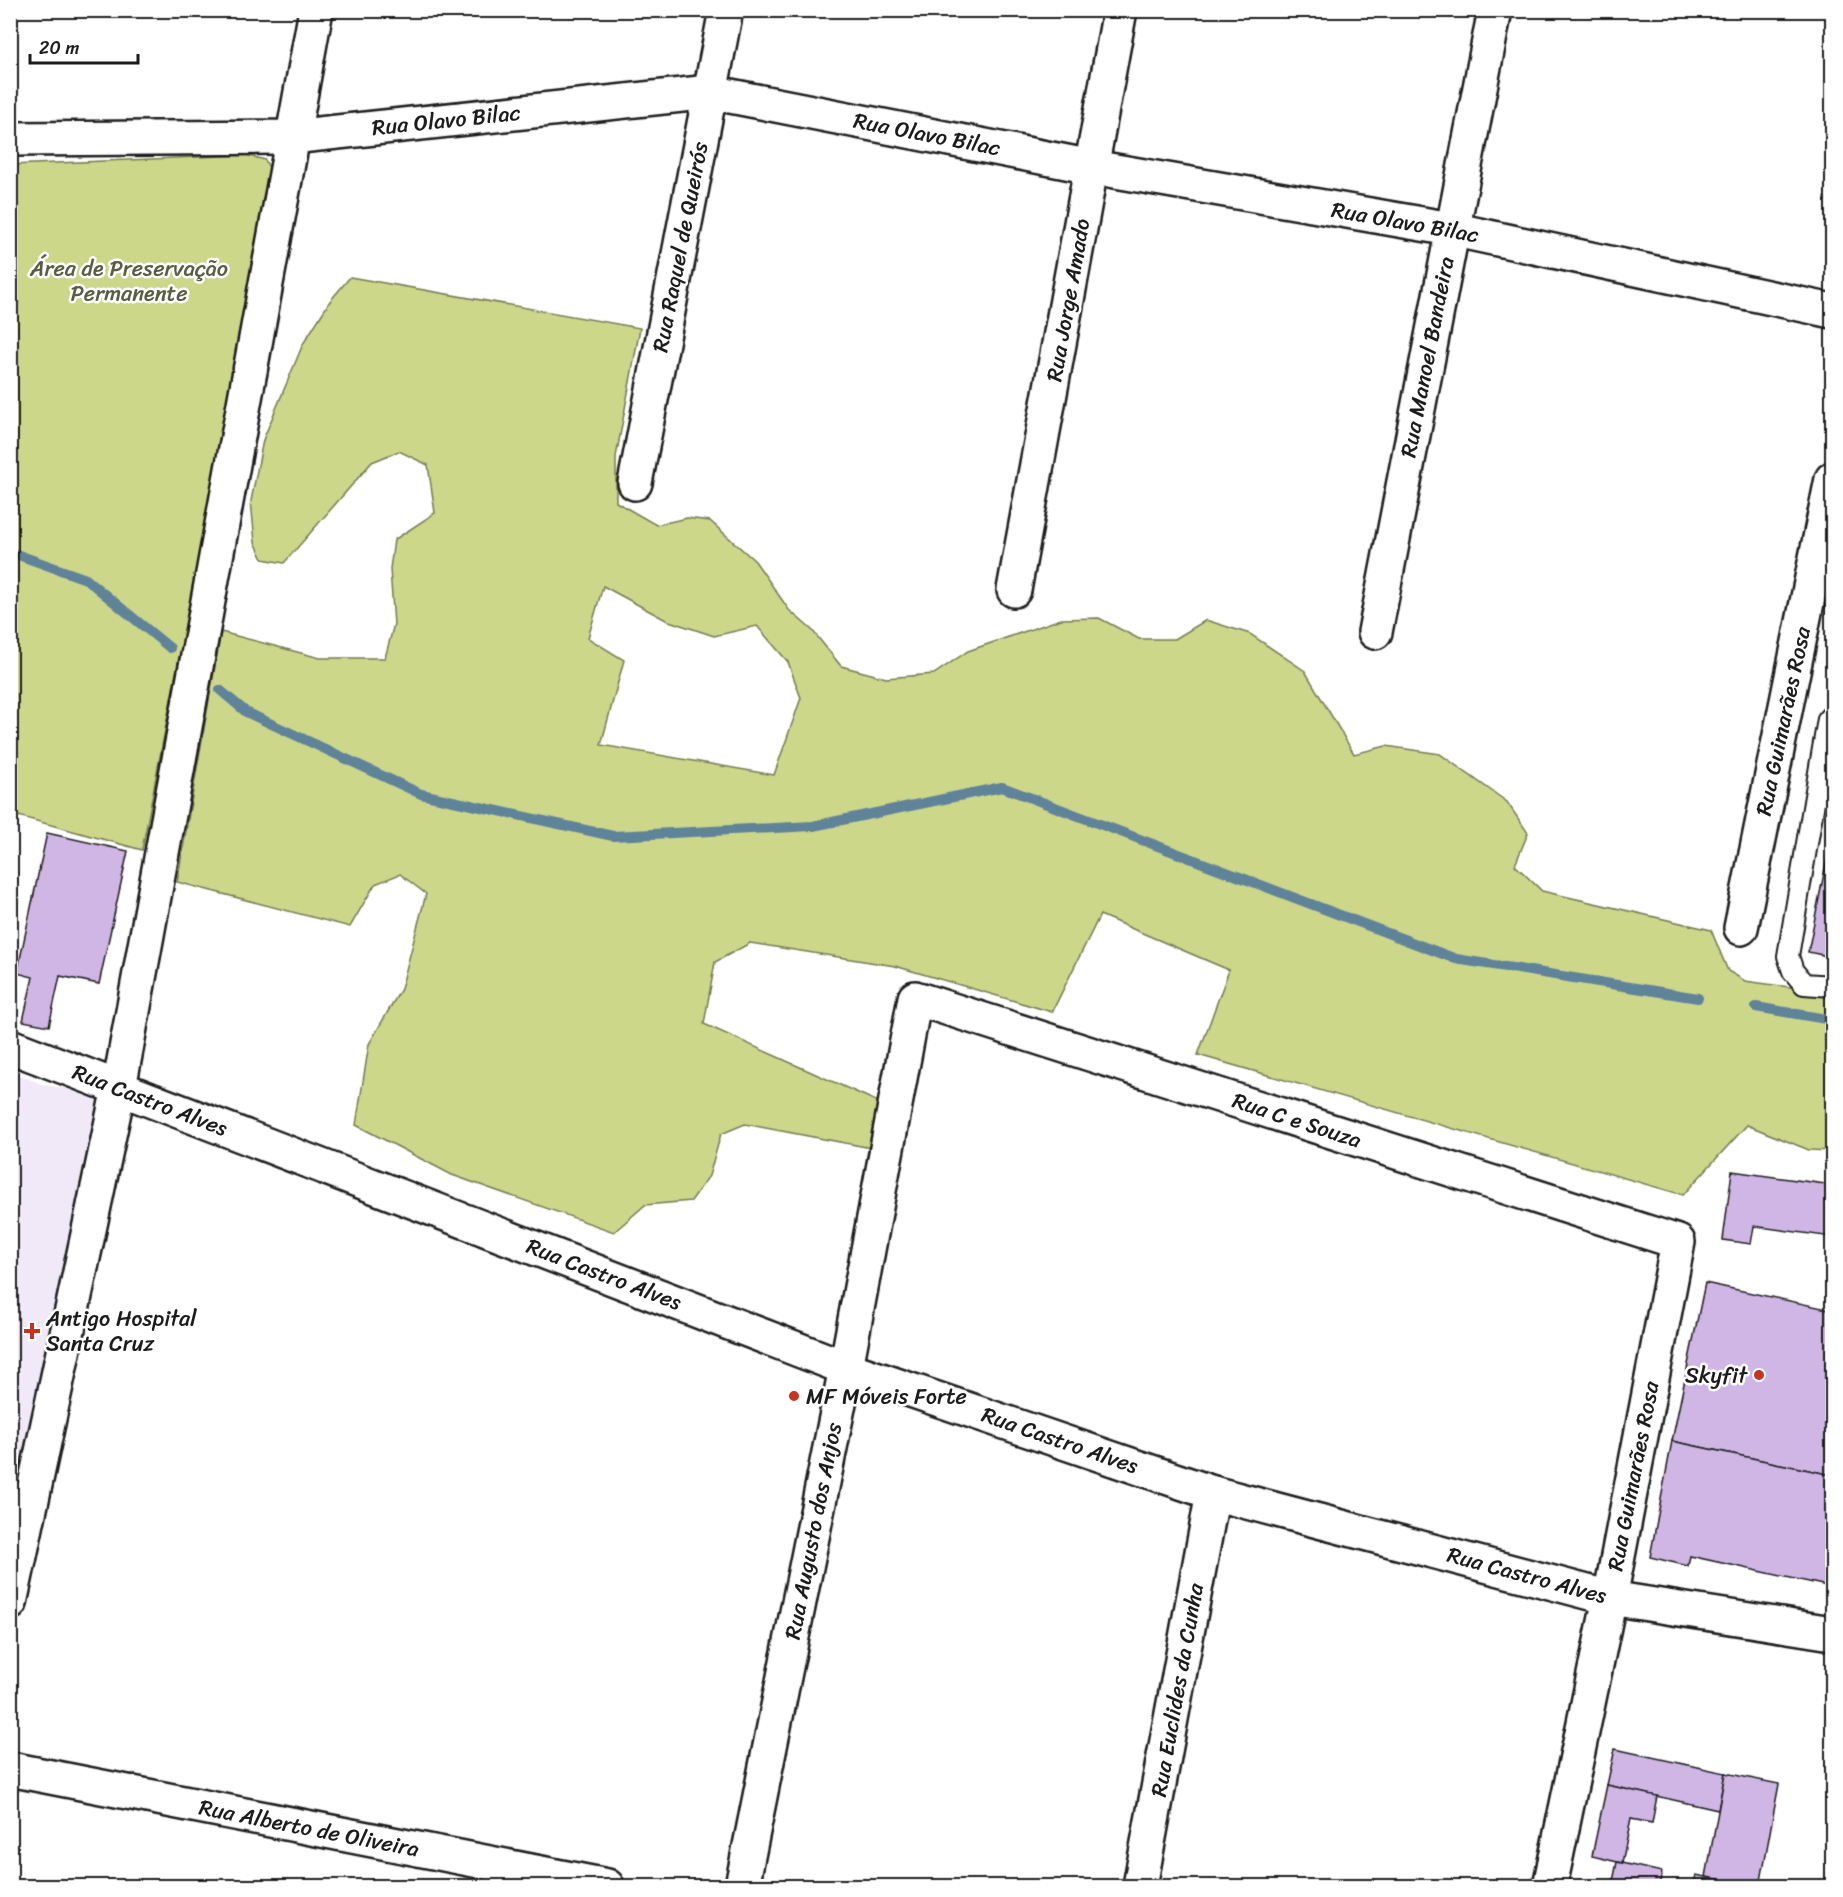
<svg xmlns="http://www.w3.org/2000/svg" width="1843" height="1897" font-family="Sriracha,sans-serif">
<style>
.built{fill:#f1e9f7}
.green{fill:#ccd78a;stroke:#747a53;stroke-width:1.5;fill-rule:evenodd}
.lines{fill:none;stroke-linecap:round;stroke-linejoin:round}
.stream{stroke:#5f8399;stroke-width:10}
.building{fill:#cfb6e5;stroke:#1c1c1c;stroke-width:1.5}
.lane-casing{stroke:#1c1c1c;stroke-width:24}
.street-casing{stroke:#1c1c1c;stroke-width:38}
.lane{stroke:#fff;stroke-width:20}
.street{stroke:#fff;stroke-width:33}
.poi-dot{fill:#c8321e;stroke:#fff;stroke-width:2}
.labels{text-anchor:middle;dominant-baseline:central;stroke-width:5;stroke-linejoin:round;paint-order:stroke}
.street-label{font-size:22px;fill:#1c1c1c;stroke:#fff}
.park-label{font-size:22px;fill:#5a5d42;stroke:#fff}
.poi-label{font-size:22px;fill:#1c1c1c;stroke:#fff;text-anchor:start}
</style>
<rect width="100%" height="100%" fill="#fff"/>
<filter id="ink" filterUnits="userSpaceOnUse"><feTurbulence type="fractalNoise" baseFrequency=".0167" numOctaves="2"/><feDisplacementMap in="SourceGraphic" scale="12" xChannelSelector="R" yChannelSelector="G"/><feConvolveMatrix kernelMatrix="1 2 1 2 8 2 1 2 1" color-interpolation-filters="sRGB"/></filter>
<g filter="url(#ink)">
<path class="built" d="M 11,1072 L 44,1085 L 90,1091 L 97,1101 L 96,1123 L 11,1540 Z"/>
<g class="green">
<path d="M 246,155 L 265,160 L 272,173 L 142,850 L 11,814 L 10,165 Z"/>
<path d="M 350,277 L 640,328 L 616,457 L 616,502 L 656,525 L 687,518 L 710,521 L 755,561 L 789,610 L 812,630 L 841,666 L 886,678 L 934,674 L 968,651 L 1061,619 L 1099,618 L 1139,639 L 1175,639 L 1206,620 L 1250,634 L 1305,671 L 1354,754 L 1386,746 L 1440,754 L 1507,802 L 1528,833 L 1515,865 L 1542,891 L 1711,930 L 1728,971 L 1745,981 L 1832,993 L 1832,1151 L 1809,1150 L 1747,1125 L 1683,1195 L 1198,1055 L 1229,970 L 1100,915 L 1052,1012 L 895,966 L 750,943 L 715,962 L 704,1024 L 885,1105 L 877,1149 L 745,1124 L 721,1134 L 709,1176 L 691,1201 L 645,1205 L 614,1232 L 452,1175 L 356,1125 L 369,1044 L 401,989 L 426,894 L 400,874 L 375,884 L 350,927 L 177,882 L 221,632 L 320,658 L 385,658 L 394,624 L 390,569 L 394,540 L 435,513 L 428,465 L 399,451 L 372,462 L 284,563 L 263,559 L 255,542 L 251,501 L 263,440 L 303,344 L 330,301 ZM 603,586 L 666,620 L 714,636 L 757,626 L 788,662 L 801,698 L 774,775 L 601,745 L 624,660 L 588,638 Z"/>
</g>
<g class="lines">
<g class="stream">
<path d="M 10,552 L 86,579 L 170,648"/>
<path d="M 220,690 L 246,712 L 421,794 L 613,836 L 813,826 L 1002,787 L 1456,959 L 1698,998"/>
<path d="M 1756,1007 L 1832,1020"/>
</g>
</g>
<g class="building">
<path d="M 47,833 L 128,851 L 99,984 L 60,976 L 49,1026 L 23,1021 L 33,977 L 17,973 Z"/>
<path d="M 1832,834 L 1832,957 L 1808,952 Z"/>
<path d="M 1732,1171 L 1832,1185 L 1832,1237 L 1754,1226 L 1751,1244 L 1723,1240 Z"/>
<path d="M 1705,1283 L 1832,1310 L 1832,1475 L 1672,1441 Z"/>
<path d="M 1672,1441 L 1832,1475 L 1832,1587 L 1690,1556 L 1688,1566 L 1650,1557 Z"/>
<path d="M 1615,1749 L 1725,1773 L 1718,1810 L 1607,1785 Z"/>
<path d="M 1725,1773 L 1779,1784 L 1760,1886 L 1706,1877 Z"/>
<path d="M 1607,1785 L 1657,1796 L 1652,1823 L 1631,1819 L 1622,1863 L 1592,1856 Z"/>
<path d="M 1617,1862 L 1662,1872 L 1659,1886 L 1612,1886 Z"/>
<path d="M 1696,1875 L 1751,1886 L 1693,1886 Z"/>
</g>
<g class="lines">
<defs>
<path id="lane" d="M 1832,715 L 1828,719 L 1788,956 L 1793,971 L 1804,984 L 1832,986"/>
<g id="street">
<path d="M 10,139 L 291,137 L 710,92 L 1092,167 L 1451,229 L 1832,311"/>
<path d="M 635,483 L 726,10"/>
<path d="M 1014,590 L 1120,10"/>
<path d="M 1375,632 L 1495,10"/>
<path d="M 1741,928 L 1832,479"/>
<path d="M 10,1046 L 846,1368 L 1213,1493 L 1610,1598 L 1832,1633"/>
<path d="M 10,1603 L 119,1088 L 316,10"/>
<path d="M 10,1769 L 607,1886"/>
<path d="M 742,1886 L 846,1368 L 915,998 L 1678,1242 L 1610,1598 L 1550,1886"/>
<path d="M 1140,1886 L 1213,1493"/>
</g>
</defs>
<use href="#lane" class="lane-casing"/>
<use href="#street" class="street-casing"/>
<use href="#lane" class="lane"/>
<use href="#street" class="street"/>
</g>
</g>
<g class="poi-dot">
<path d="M29 1322h6v6h6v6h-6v6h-6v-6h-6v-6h6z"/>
<circle cx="1759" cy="1375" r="6"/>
<circle cx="794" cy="1396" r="6"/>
</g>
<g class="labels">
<g class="street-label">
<text transform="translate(446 120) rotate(-6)">Rua Olavo Bilac</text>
<text transform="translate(927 134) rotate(11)">Rua Olavo Bilac</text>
<text transform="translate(1405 222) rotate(10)">Rua Olavo Bilac</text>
<text transform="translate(680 247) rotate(-79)">Rua Raquel de Queirós</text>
<text transform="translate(1068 300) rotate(-80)">Rua Jorge Amado</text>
<text transform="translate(1427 357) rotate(-79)">Rua Manoel Bandeira</text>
<text transform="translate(1783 721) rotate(-78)">Rua Guimarães Rosa</text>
<text transform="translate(150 1100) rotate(21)">Rua Castro Alves</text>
<text transform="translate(1297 1120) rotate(18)">Rua C e Souza</text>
<text transform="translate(604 1274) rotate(21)">Rua Castro Alves</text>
<text transform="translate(1060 1440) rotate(19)">Rua Castro Alves</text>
<text transform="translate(1633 1476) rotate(-79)">Rua Guimarães Rosa</text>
<text transform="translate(813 1531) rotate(-79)">Rua Augusto dos Anjos</text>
<text transform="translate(1527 1575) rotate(15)">Rua Castro Alves</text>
<text transform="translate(1177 1690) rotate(-80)">Rua Euclides da Cunha</text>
<text transform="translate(309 1828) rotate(11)">Rua Alberto de Oliveira</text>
</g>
<g class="park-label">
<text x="129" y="268">Área de Preservação<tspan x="129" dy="25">Permanente</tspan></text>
</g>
<g class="poi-label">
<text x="46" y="1318">Antigo Hospital<tspan x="46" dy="25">Santa Cruz</tspan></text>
<text x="1747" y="1375" text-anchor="end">Skyfit</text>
<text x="806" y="1396">MF Móveis Forte</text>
</g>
</g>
<rect width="1843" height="1897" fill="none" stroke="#fff" stroke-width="36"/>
<rect x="18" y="18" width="1807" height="1861" fill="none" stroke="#1c1c1c" stroke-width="2" filter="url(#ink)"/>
<path d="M30 54v9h108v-9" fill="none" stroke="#1c1c1c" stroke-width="3"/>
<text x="39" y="54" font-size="18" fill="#1c1c1c" stroke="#ffffff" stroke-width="4.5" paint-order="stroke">20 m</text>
</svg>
